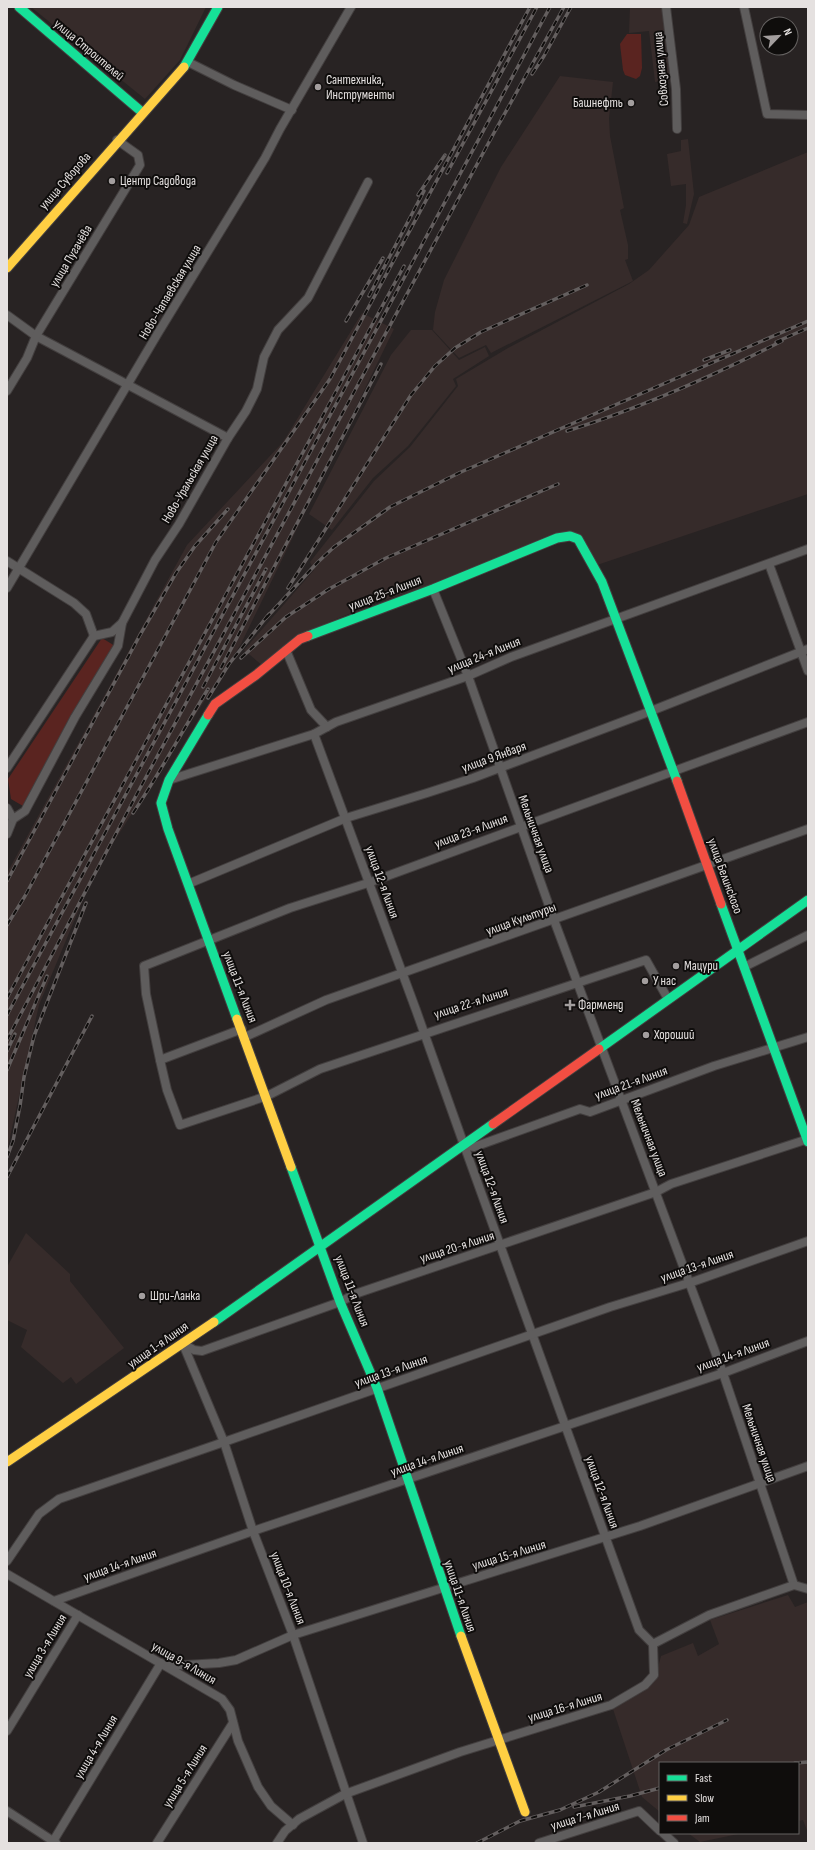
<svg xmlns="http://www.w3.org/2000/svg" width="815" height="1850" font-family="'Sofia Sans Condensed',sans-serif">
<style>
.built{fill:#362b2a}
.green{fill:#5a2420}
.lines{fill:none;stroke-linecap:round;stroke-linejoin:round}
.street-casing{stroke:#433f3f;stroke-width:10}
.fast-casing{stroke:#433f3f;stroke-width:11}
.slow-casing{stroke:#433f3f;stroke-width:11}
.jam-casing{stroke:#433f3f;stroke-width:11}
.street{stroke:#5f5d5d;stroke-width:8}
.fast{stroke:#16e098;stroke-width:9}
.slow{stroke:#ffcf43;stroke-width:9}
.jam{stroke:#f24e42;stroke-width:9}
.rail-casing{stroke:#645f5f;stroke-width:3.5}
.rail{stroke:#0f0d0c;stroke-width:2;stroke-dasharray:6;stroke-linecap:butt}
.poi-dot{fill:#a39e9e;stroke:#0f0d0c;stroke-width:1.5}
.labels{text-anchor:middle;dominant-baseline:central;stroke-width:4;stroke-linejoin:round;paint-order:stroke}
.street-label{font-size:13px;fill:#e5e1e0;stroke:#0f0d0c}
.poi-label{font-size:13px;fill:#e5e1e0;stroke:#0f0d0c;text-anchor:start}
</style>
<rect width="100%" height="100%" fill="#282323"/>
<g class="built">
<path d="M 31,7 L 206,7 L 180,60 L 145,99 Z"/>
<path d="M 630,7 L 664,7 L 672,80 L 655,82 L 649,31 L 629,33 Z"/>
<path d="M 560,76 L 613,82 L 609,118 L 610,136 L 624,208 L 620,210 L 628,245 L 628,259 L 625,260 L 633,281 L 491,353 L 486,345 L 459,358 L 433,330 L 435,312 L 444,280 L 501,167 Z"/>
<path d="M 688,139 L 694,194 L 687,224 L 683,223 L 686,205 L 686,184 L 671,186 L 667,154 L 681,151 L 681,140 Z"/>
<path d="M 808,152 L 808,494 L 597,565 L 582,536 L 378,602 L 295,636 L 263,666 L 244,650 L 314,570 L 310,562 L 374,481 L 410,447 L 458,386 L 456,379 L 508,348 L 629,284 L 649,270 L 689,225 L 699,197 Z"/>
<path d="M 362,313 L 394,329 L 241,644 L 95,871 L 39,1005 L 7,1151 L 7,873 L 187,545 L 283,442 Z"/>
<path d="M 411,330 L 432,330 L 459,360 L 485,347 L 489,356 L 453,379 L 456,386 L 408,446 L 373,478 L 332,530 L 309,514 L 391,355 Z"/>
<path d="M 26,1233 L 70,1274 L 70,1281 L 124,1348 L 76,1384 L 71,1377 L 63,1383 L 21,1347 L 27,1330 L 7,1320 L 7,1267 Z"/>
<path d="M 788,1595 L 795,1607 L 808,1602 L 808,1833 L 803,1820 L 798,1821 L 798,1763 L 660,1763 L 660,1812 L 642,1797 L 613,1709 L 643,1690 L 655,1679 L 661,1656 L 693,1643 L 698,1656 L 719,1644 L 710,1620 Z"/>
<path d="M 688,1833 L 743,1833 L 700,1842 Z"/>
</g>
<g class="green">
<path d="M 627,34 L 641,34 L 642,68 L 640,76 L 636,79 L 625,75 L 623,70 L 620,44 Z"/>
<path d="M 102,638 L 115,646 L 63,732 L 23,806 L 11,799 L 8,779 Z"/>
</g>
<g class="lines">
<defs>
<g id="street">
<path d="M 666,7 L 676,89 L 677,129"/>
<path d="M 744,7 L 767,114 L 808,115"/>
<path d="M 188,62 L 234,85 L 292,110"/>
<path d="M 7,315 L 36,336 L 228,438"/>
<path d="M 7,391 L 27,358 L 36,336 L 140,165 L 138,155 L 117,140"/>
<path d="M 7,561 L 74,603 L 86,614 L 94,636"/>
<path d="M 769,564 L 808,671"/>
<path d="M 7,588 L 158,333 L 265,158 L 280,129 L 351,7"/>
<path d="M 433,589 L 468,676 L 554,920 L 723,1373 L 794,1585"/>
<path d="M 286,650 L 311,710 L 327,727"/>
<path d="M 314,734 L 416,1010 L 464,1145 L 639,1630 L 653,1644"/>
<path d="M 7,768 L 94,636 L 112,632 L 122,623 L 155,560 L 179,524 L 228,438 L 246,411 L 257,389 L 264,357 L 278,330 L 308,298 L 368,182"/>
<path d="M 169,780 L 314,734 L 336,722 L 468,676 L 511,657 L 808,549"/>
<path d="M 7,808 L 13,819 L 7,834"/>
<path d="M 13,819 L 25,811 L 75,717 L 118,646 L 122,623"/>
<path d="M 188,884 L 346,818 L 427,793 L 473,778 L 651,711 L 808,649"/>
<path d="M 744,967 L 808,935"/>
<path d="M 242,1029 L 160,1060 L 146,994 L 144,966 L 290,908 L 368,883 L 808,722"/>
<path d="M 245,1037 L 326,1000 L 808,829"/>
<path d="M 160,1060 L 167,1090 L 180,1125 L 267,1096 L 320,1069 L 646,960 L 668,999"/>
<path d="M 464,1145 L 474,1147 L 580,1109 L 590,1112 L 714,1066 L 808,1037"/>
<path d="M 183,1344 L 194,1350 L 202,1351 L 340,1302 L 355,1294 L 656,1192 L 671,1184 L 808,1139"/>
<path d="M 183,1344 L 224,1442 L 253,1531 L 293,1635 L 363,1843"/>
<path d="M 7,1561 L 39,1514 L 59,1499 L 224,1442 L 610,1307 L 692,1282 L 808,1241"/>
<path d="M 7,1574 L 222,1699 L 230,1710 L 238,1741 L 258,1787 L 271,1806 L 293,1825"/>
<path d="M 54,1601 L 253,1531 L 723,1373 L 808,1341"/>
<path d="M 168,1666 L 219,1663 L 236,1660 L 293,1635 L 640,1526 L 808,1466"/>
<path d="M 7,1731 L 78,1615"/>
<path d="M 7,1811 L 56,1843"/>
<path d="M 663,1833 L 674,1843"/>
<path d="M 52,1843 L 161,1663"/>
<path d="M 157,1843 L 233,1723"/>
<path d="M 277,1843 L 285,1831 L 299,1819 L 345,1794 L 460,1752 L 611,1705 L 645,1685 L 654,1675 L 653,1644 L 709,1615 L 794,1585 L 808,1589"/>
<path d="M 539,1843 L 639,1811 L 660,1831"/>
</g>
<g id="fast">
<path d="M 19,7 L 143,113"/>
<path d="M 184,67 L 218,7"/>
<path d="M 308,636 L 433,589 L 557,538 L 570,536 L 578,539 L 602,582 L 677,781"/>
<path d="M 208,715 L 169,780 L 161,803 L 168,829 L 237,1019"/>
<path d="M 721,904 L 808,1142"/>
<path d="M 599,1049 L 808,900"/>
<path d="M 291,1167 L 340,1302 L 377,1388 L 461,1636"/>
<path d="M 214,1322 L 493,1124"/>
</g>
<g id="slow">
<path d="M 7,268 L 184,67"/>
<path d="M 237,1019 L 291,1167"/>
<path d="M 7,1462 L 214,1322"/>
<path d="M 461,1636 L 525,1812"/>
</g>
<g id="jam">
<path d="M 208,715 L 215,704 L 256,675 L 300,639 L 308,636"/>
<path d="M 677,781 L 721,904"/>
<path d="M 493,1124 L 599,1049"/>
</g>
</defs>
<use href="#street" class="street-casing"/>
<use href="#fast" class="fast-casing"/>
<use href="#slow" class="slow-casing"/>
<use href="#jam" class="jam-casing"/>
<use href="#street" class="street"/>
<use href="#fast" class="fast"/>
<use href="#slow" class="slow"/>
<use href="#jam" class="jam"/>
<defs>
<g id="rail">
<path d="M 532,74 L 544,56 L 571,7"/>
<path d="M 447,173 L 537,7"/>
<path d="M 418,195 L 445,155"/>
<path d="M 369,296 L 424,191"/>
<path d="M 346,321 L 383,258"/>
<path d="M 776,342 L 808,328"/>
<path d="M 704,360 L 730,350"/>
<path d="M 567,431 C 641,408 713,376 782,341"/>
<path d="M 288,588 L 411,395 L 435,366 L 455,348 L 481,332 L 587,285"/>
<path d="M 266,618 L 318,562 L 334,547 L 390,507 L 461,472 L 808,321"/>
<path d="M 241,658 L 286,617 L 329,589 L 386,558 L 558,484"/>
<path d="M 221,668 L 381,364"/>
<path d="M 203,687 L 266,569"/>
<path d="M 208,698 L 229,664 L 269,614"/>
<path d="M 133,813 C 160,773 183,730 208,689"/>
<path d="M 7,881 L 140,635 L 176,573 L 195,546 L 228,509"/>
<path d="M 7,925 L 25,896 L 216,542 L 330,379 L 530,7"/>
<path d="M 7,998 L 404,266"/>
<path d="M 7,1015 L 550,7"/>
<path d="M 7,1040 L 138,792 L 495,131 L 564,7"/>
<path d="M 7,1051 L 15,1034"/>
<path d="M 7,1070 L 47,976"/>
<path d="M 7,1157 L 13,1141 L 20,1106 L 24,1077 L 34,1036 L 86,903"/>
<path d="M 7,1177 L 92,1016"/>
<path d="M 795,1763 L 808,1762"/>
<path d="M 574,1807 L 630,1796 L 660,1788"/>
<path d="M 477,1843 L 520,1821 L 560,1810 L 599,1792 L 666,1750 L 727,1720"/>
</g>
</defs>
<use href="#rail" class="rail-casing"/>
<use href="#rail" class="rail"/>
</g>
<g class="poi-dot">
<circle cx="318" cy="87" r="4"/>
<circle cx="631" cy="103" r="4"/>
<circle cx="112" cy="181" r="4"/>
<circle cx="676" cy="966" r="4"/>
<circle cx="645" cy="981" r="4"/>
<path d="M568 999h4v4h4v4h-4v4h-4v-4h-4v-4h4z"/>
<circle cx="646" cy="1035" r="4"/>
<circle cx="142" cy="1296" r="4"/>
</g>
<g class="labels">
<g class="street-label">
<text transform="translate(89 50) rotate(40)">улица Строителей</text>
<text transform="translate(661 69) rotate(-95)">Совхозная улица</text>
<text transform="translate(65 181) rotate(-49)">улица Суворова</text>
<text transform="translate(71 256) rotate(-59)">улица Пугачёва</text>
<text transform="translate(170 292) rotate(-59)">Ново-Чапаевская улица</text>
<text transform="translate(190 479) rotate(-60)">Ново-Уральская улица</text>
<text transform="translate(385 593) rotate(-21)">улица 25-я Линия</text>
<text transform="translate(484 655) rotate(-22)">улица 24-я Линия</text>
<text transform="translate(494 757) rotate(-20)">улица 9 Января</text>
<text transform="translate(471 831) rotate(-20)">улица 23-я Линия</text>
<text transform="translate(536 834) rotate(70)">Мельничная улица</text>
<text transform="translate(725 876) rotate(70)">улица Белинского</text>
<text transform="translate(382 882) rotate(70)">улица 12-я Линия</text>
<text transform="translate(521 919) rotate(-20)">улица Культуры</text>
<text transform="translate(240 987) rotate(69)">улица 11-я Линия</text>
<text transform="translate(471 1003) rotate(-18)">улица 22-я Линия</text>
<text transform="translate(631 1083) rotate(-20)">улица 21-я Линия</text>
<text transform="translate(649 1138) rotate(69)">Мельничная улица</text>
<text transform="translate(492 1187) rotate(70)">улица 12-я Линия</text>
<text transform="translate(457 1247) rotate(-18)">улица 20-я Линия</text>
<text transform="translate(697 1266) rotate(-19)">улица 13-я Линия</text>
<text transform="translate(352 1291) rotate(69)">улица 11-я Линия</text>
<text transform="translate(158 1345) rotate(-35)">улица 1-я Линия</text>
<text transform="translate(733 1355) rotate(-20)">улица 14-я Линия</text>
<text transform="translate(391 1371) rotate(-19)">улица 13-я Линия</text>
<text transform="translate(759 1443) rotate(71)">Мельничная улица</text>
<text transform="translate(427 1460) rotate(-19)">улица 14-я Линия</text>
<text transform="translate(602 1492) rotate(70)">улица 12-я Линия</text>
<text transform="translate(509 1555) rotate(-17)">улица 15-я Линия</text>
<text transform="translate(120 1565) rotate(-19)">улица 14-я Линия</text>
<text transform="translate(288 1588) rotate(69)">улица 10-я Линия</text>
<text transform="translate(460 1596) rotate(71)">улица 11-я Линия</text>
<text transform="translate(45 1646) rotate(-59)">улица 3-я Линия</text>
<text transform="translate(184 1663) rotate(30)">улица 9-я Линия</text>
<text transform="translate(565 1707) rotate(-17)">улица 16-я Линия</text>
<text transform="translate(96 1747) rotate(-59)">улица 4-я Линия</text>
<text transform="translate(185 1776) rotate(-58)">улица 5-я Линия</text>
<text transform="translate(585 1816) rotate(-17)">улица 7-я Линия</text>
</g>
<g class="poi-label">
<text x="326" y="80">Сантехника,<tspan x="326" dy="15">Инструменты</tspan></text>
<text x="623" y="103" text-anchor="end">Башнефть</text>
<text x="120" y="181">Центр Садовода</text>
<text x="684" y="966">Мацури</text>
<text x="653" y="981">У нас</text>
<text x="578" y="1005">Фармленд</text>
<text x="654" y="1035">Хороший</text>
<text x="150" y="1296">Шри-Ланка</text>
</g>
</g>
<rect width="815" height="1850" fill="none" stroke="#e5e1e0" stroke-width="16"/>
<rect x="659" y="1762" width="140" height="72" fill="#0f0d0c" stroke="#656261"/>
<rect x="667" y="1775" width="20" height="6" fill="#16e098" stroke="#656261"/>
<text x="695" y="1782" font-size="12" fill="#e5e1e0">Fast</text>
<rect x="667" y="1795" width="20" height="6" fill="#ffcf43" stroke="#656261"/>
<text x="695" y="1802" font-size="12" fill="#e5e1e0">Slow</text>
<rect x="667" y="1815" width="20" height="6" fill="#f24e42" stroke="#656261"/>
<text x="695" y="1822" font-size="12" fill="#e5e1e0">Jam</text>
<g transform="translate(779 36) rotate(65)"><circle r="19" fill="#0f0d0c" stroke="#656261"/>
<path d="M0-3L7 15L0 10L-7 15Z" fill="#a39e9e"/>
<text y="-6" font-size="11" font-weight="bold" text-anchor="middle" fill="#e5e1e0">N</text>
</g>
</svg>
